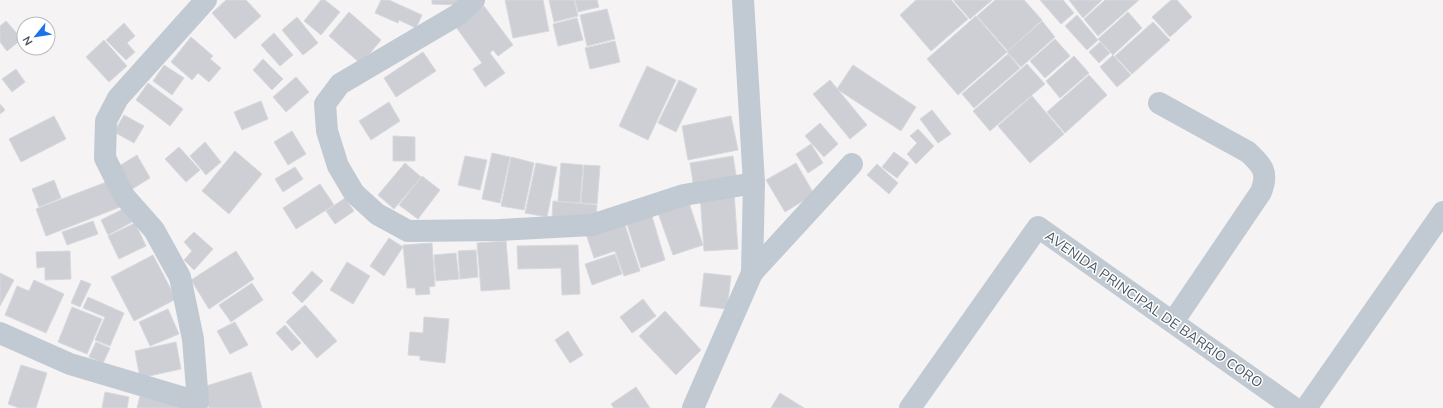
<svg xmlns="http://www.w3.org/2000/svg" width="1443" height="408" font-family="Mulish,sans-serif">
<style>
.building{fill:#cdcfd5;stroke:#d7d9de}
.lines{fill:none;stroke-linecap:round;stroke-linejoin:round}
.minor{stroke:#c1cad2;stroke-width:22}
.labels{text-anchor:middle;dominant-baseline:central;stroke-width:3;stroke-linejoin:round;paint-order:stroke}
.street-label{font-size:14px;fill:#4a5661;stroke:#fff}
</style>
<rect width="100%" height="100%" fill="#f5f3f3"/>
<g class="building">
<path d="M 226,0 L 246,0 L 261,16 L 235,39 L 212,13 Z"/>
<path d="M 321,0 L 325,0 L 340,12 L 321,35 L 304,21 Z"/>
<path d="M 381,0 L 389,0 L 422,15 L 416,28 L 399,20 L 398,23 L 375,13 Z"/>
<path d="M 432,0 L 459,0 L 458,5 L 432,4 Z"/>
<path d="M 505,0 L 543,0 L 549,31 L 513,38 Z"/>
<path d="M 549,0 L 574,0 L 578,16 L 554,22 Z"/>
<path d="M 575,0 L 597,0 L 599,7 L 578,12 Z"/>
<path d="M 916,0 L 951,0 L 968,19 L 931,51 L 900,15 Z"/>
<path d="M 953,0 L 992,0 L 970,19 Z"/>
<path d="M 995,0 L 1024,0 L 1042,20 L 1008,51 L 977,16 Z"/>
<path d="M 1040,0 L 1063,0 L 1074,13 L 1061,24 Z"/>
<path d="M 1069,0 L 1102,0 L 1083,18 Z"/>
<path d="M 1105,0 L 1139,0 L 1098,36 L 1084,19 Z"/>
<path d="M 1171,0 L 1177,0 L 1192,17 L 1170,37 L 1152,17 Z"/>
<path d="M 484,6 L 513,45 L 498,56 L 493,50 L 490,53 L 505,73 L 485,87 L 473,69 L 482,63 L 456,27 Z"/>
<path d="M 607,9 L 615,39 L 587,46 L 580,15 Z"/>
<path d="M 349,12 L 381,40 L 361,64 L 329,36 Z"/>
<path d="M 1128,12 L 1142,28 L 1113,55 L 1098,39 Z"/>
<path d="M 1077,15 L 1098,40 L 1087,50 L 1065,26 Z"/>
<path d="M 976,16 L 1007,52 L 958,95 L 927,59 Z"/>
<path d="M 297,17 L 318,43 L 303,55 L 282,30 Z"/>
<path d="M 577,18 L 583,40 L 558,46 L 553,24 Z"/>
<path d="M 6,21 L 22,39 L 7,51 L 0,42 L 0,26 Z"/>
<path d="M 1042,21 L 1055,37 L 1021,67 L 1007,52 Z"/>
<path d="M 1153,22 L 1170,40 L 1132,74 L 1115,56 Z"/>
<path d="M 124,23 L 135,36 L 127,43 L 135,52 L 126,60 L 106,40 Z"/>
<path d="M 274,33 L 293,55 L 280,66 L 261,45 Z"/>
<path d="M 191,37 L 213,56 L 210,59 L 221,68 L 209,82 L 198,73 L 192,80 L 171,62 Z"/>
<path d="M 1055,39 L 1070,56 L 1045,78 L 1030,61 Z"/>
<path d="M 104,40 L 127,66 L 109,82 L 86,57 Z"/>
<path d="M 615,41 L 620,62 L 590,69 L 585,48 Z"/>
<path d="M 1100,42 L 1110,53 L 1099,63 L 1089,52 Z"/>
<path d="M 423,52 L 436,71 L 396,97 L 384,78 Z"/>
<path d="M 1008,54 L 1020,68 L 974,108 L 962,94 Z"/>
<path d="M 1113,55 L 1131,75 L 1117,87 L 1100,67 Z"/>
<path d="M 1074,56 L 1089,73 L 1060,98 L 1046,81 Z"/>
<path d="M 263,59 L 283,79 L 272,90 L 253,70 Z"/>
<path d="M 1027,64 L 1045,84 L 990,131 L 973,111 Z"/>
<path d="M 164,65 L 184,78 L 172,95 L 153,81 Z"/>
<path d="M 853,65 L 916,107 L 901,131 L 837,89 Z"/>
<path d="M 647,66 L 676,80 L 648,140 L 619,126 Z"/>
<path d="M 16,69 L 25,82 L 12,92 L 2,79 Z"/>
<path d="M 1089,75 L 1107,95 L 1065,133 L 1047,112 Z"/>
<path d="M 296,77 L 309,92 L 286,112 L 273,97 Z"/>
<path d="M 679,80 L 697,89 L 676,132 L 658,123 Z"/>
<path d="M 830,80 L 867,125 L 850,139 L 813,94 Z"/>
<path d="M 148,83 L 183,109 L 170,126 L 136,100 Z"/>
<path d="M 1032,96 L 1064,134 L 1030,163 L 998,126 Z"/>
<path d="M 261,101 L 268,119 L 242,130 L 234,112 Z"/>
<path d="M 389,102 L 400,121 L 371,140 L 359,121 Z"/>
<path d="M 0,104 L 5,110 L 0,114 Z"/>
<path d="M 932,110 L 951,134 L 938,143 L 920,119 Z"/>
<path d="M 124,115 L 144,126 L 134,143 L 114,132 Z"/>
<path d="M 54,116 L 66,139 L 21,162 L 9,139 Z"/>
<path d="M 731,116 L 738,150 L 688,160 L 682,126 Z"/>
<path d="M 820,123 L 838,144 L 824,157 L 805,136 Z"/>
<path d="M 918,129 L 934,146 L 916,164 L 907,154 L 917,143 L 910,136 Z"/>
<path d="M 292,131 L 306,154 L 288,165 L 274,142 Z"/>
<path d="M 393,136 L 415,137 L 415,161 L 393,161 Z"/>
<path d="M 205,142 L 221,162 L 206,175 L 190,156 Z"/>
<path d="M 811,144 L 823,163 L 808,173 L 796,154 Z"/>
<path d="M 179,147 L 200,170 L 186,182 L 165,159 Z"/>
<path d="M 235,151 L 262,174 L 229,214 L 202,191 Z"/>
<path d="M 894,152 L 909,163 L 897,178 L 882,167 Z"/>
<path d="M 492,153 L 510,157 L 500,203 L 482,199 Z"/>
<path d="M 137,155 L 150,178 L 129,191 L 116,168 Z"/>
<path d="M 465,156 L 487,160 L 480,190 L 458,185 Z"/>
<path d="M 733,156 L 737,181 L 694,188 L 690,163 Z"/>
<path d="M 511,157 L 534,163 L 524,210 L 501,206 Z"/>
<path d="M 405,163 L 421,177 L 394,209 L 378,195 Z"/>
<path d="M 536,163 L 557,167 L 547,217 L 525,213 Z"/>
<path d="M 561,163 L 583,165 L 580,203 L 558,201 Z"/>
<path d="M 796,163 L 814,194 L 785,212 L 766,180 Z"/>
<path d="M 877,164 L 898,183 L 889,194 L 867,175 Z"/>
<path d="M 584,165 L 600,166 L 597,204 L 581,203 Z"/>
<path d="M 295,167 L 303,179 L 283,192 L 275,179 Z"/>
<path d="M 422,176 L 440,190 L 418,219 L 399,205 Z"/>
<path d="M 54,180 L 61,198 L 39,207 L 32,189 Z"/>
<path d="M 109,181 L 120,207 L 46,236 L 36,209 Z"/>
<path d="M 320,184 L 334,205 L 296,229 L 283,208 Z"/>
<path d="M 734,192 L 738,249 L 704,251 L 700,194 Z"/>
<path d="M 345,198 L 354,211 L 335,224 L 326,211 Z"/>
<path d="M 688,200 L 703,245 L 673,255 L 657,210 Z"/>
<path d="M 553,201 L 597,205 L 596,221 L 552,217 Z"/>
<path d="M 127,207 L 134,221 L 108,235 L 101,220 Z"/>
<path d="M 651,213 L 665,260 L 641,268 L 626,221 Z"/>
<path d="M 93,221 L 98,234 L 67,245 L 62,232 Z"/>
<path d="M 624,222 L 640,271 L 624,276 L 615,251 L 594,258 L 586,234 Z"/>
<path d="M 135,223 L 146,246 L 119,259 L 108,236 Z"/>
<path d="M 194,232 L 213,249 L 194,270 L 184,260 L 192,251 L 184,242 Z"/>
<path d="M 389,238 L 403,247 L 384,276 L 370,266 Z"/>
<path d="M 506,241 L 510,289 L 481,291 L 477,243 Z"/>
<path d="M 432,243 L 435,286 L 429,287 L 430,294 L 416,295 L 415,288 L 407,288 L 403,245 Z"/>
<path d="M 578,245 L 580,294 L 562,295 L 561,268 L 518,269 L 517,246 Z"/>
<path d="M 476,250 L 478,277 L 460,279 L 458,251 Z"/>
<path d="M 70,251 L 71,279 L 45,280 L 45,267 L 37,268 L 36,252 Z"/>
<path d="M 236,251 L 254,279 L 209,309 L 191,280 Z"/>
<path d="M 456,253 L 459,279 L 436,281 L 434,255 Z"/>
<path d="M 615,254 L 622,274 L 592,285 L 585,264 Z"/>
<path d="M 153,255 L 176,299 L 134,321 L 111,277 Z"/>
<path d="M 347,262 L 370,276 L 353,304 L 330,290 Z"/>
<path d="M 312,271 L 323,281 L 302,303 L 292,293 Z"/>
<path d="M 0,273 L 14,280 L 0,306 Z"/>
<path d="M 704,273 L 731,276 L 727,309 L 700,306 Z"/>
<path d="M 34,280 L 64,294 L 46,333 L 5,315 L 17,286 L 29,291 Z"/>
<path d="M 81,280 L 91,284 L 80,307 L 71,303 Z"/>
<path d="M 252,283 L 263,300 L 231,322 L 219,305 Z"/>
<path d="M 88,297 L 124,313 L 110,346 L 95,340 L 105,317 L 83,308 Z"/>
<path d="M 643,299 L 656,316 L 632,333 L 620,317 Z"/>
<path d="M 305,305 L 337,341 L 317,358 L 286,322 Z"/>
<path d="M 72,307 L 102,319 L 87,354 L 58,342 Z"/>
<path d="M 168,309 L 179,334 L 150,346 L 139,322 Z"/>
<path d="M 665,311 L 701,350 L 676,375 L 639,336 Z"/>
<path d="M 424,317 L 449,319 L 445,363 L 420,360 L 420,356 L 408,355 L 410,332 L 423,333 Z"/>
<path d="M 235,322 L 248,345 L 230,354 L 217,331 Z"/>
<path d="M 285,325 L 301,343 L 292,351 L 276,333 Z"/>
<path d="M 568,331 L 583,355 L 570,363 L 555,340 Z"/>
<path d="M 96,342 L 110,348 L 103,363 L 89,357 Z"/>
<path d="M 176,342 L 181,369 L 140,378 L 135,351 Z"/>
<path d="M 21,365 L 47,373 L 36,408 L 19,408 L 8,404 Z"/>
<path d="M 251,372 L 262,408 L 209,408 L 203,387 Z"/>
<path d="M 636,387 L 650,408 L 614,408 L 611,404 Z"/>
<path d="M 105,392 L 129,397 L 127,408 L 102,408 Z"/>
<path d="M 780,393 L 804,408 L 771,408 Z"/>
<path d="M 140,396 L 186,408 L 137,408 Z"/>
</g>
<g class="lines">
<g class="minor">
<path d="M 474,0 L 459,14 L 340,84 L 325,104 L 327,131 L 338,166 L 354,193 L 377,214 L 408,231 L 500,230 L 592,225 L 684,195 L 754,183"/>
<path d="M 1159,103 L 1248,152 C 1262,165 1269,172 1261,192 L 1173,322"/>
<path d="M 752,273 L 852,164"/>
<path d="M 0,333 L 70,364 L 198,402 L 193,339 L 180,277 L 154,230 L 124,196 L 105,158 L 106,121 L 118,98 L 206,0"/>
<path d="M 693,408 L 752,273 L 754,183 L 743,0"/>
<path d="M 910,408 L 1038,227 L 1294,408"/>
<path d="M 1306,408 L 1443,212"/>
</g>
</g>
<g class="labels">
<g class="street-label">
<text transform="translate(1154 309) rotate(35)">AVENIDA PRINCIPAL DE BARRIO CORO</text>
</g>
</g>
<g transform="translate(36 36) rotate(240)"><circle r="19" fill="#ffffff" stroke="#b7bbc0"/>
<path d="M0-3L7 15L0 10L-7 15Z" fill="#1a73e8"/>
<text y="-6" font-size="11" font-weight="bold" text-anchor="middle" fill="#4a5661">N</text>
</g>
</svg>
